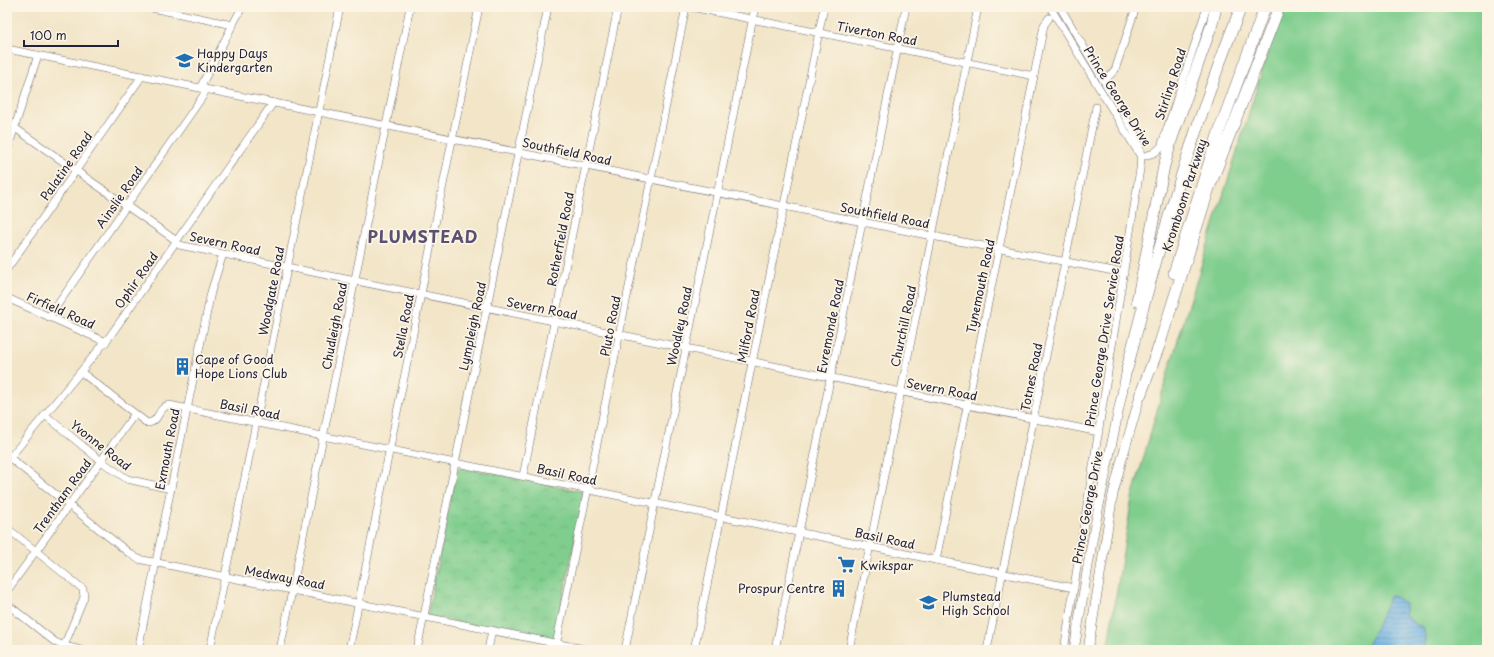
<svg xmlns="http://www.w3.org/2000/svg" width="1494" height="657" font-family="'Playpen Sans',sans-serif">
<style>
.grass{fill:#80ce8e;stroke:#517864}
.park{fill:url(#park-crowns);stroke:#517864}
.water{fill:url(#water-rules);stroke:#486a8f}
.lines{fill:none;stroke-linecap:round;stroke-linejoin:round}
.minor-casing{stroke:#6b666c;stroke-width:8}
.major-casing{stroke:#6b666c;stroke-width:10}
.highway-casing{stroke:#6b666c;stroke-width:12}
.minor{stroke:#fff;stroke-width:7}
.major{stroke:#fff;stroke-width:9}
.highway{stroke:#fff;stroke-width:11}
.labels{text-anchor:middle;dominant-baseline:central;stroke-width:3.5;stroke-linejoin:round;paint-order:stroke}
.street-label{font-size:12px;fill:#22223b;stroke:#fcf5e5}
.poi-label{font-size:12px;fill:#22223b;stroke:#fcf5e5;text-anchor:start}
.district-label{font-size:16px;font-weight:bold;letter-spacing:1px;fill:#5a5071;stroke:#fcf5e5}
</style>
<defs>
<pattern id="park-crowns" width="20" height="18" patternUnits="userSpaceOnUse"><rect width="20" height="18" fill="#80ce8e"/><path d="M2 6a3 3 0 1 1 6 0M12 15a3 3 0 1 1 6 0" fill="none" stroke="#6eb17b"/></pattern>
<pattern id="water-rules" width="6" height="5" patternUnits="userSpaceOnUse"><rect width="6" height="5" fill="#6db1e3"/><path d="M0 2.5h6" fill="none" stroke="#5990b9"/></pattern>
</defs>
<rect width="100%" height="100%" fill="#fcf5e5"/>
<filter id="ink" filterUnits="userSpaceOnUse"><feTurbulence type="fractalNoise" baseFrequency=".025" numOctaves="2"/><feDisplacementMap in="SourceGraphic" scale="8" xChannelSelector="R" yChannelSelector="G"/><feConvolveMatrix kernelMatrix="1 2 1 2 8 2 1 2 1" color-interpolation-filters="sRGB"/></filter>
<filter id="wash" filterUnits="userSpaceOnUse"><feTurbulence type="fractalNoise" baseFrequency=".012" numOctaves="4" result="noise"/><feDisplacementMap in="SourceGraphic" scale="16" xChannelSelector="R" yChannelSelector="G"/><feGaussianBlur stdDeviation="0.9" result="paint"/><feColorMatrix in="noise" values="0 0 0 0 0 0 0 0 0 0 0 0 0 0 0 0 0 1.4 0 .05"/><feComposite in="paint" operator="in"/></filter>
<g filter="url(#wash)">
<rect width="100%" height="100%" fill="#f2e5c8"/>
<path class="grass" d="M 1284,7 L 1480,7 L 1487,10 L 1487,650 L 1107,650 L 1132,498 L 1169,369 L 1275,29 Z"/>
<path class="park" d="M 461,467 L 581,491 L 584,496 L 554,642 L 427,616 L 456,472 Z"/>
<path class="water" d="M 1393,595 L 1405,604 L 1405,615 L 1411,620 L 1414,624 L 1423,627 C 1426,636 1426,642 1422,650 L 1365,650 C 1373,632 1383,615 1389,597 Z"/>
</g>
<g filter="url(#ink)">
<g class="lines">
<defs>
<g id="minor">
<path d="M 147,7 L 233,25"/>
<path d="M 691,7 L 1034,76"/>
<path d="M 1050,7 L 1141,157"/>
<path d="M 1060,7 L 1133,130 C 1140,145 1142,152 1140,169 L 1064,650"/>
<path d="M 7,49 L 932,236 L 1124,273"/>
<path d="M 1104,81 L 1115,70 L 1136,7"/>
<path d="M 200,88 L 242,7"/>
<path d="M 15,128 L 174,239 L 179,245 L 1099,432"/>
<path d="M 7,151 L 38,55"/>
<path d="M 1141,157 L 1154,153 L 1161,147 L 1207,7"/>
<path d="M 7,269 L 142,76"/>
<path d="M 7,298 L 106,342"/>
<path d="M 49,317 L 203,96 L 206,89"/>
<path d="M 81,372 L 147,423 C 160,423 157,407 169,405 L 1074,588"/>
<path d="M 45,415 L 101,461 L 127,479 L 171,489"/>
<path d="M 10,458 L 129,553 L 138,559 L 589,650"/>
<path d="M 7,461 L 110,336 L 273,103"/>
<path d="M 523,476 L 618,7"/>
<path d="M 7,528 L 83,589 L 84,597 L 64,646"/>
<path d="M 936,560 L 1034,76 L 1044,25 L 1049,18"/>
<path d="M 7,591 L 134,415"/>
<path d="M 7,604 L 55,642 L 64,646 L 81,650"/>
<path d="M 138,650 L 211,292 L 223,254"/>
<path d="M 210,650 L 340,7"/>
<path d="M 280,650 L 410,7"/>
<path d="M 349,650 L 479,7"/>
<path d="M 417,650 L 548,7"/>
<path d="M 488,650 L 492,630"/>
<path d="M 555,650 L 686,7"/>
<path d="M 625,650 L 755,7"/>
<path d="M 694,650 L 824,7"/>
<path d="M 775,650 L 906,7"/>
<path d="M 849,650 L 978,7"/>
<path d="M 987,650 L 1096,107"/>
</g>
<g id="major">
<path d="M 1074,650 L 1094,530 L 1127,369"/>
<path d="M 1088,650 L 1113,494 L 1122,459 L 1140,396"/>
</g>
<g id="highway">
<path d="M 1174,273 L 1220,129 L 1265,7"/>
<path d="M 1137,301 L 1164,166 L 1172,138 L 1212,24 L 1216,7"/>
<path d="M 1127,369 C 1158,246 1194,125 1241,7"/>
<path d="M 1140,396 L 1159,346 L 1209,188 L 1279,7"/>
</g>
</defs>
<use href="#minor" class="minor-casing"/>
<use href="#major" class="major-casing"/>
<use href="#highway" class="highway-casing"/>
<use href="#minor" class="minor"/>
<use href="#major" class="major"/>
<use href="#highway" class="highway"/>
</g>
</g>
<defs>
<symbol id="school-bare" viewBox="-9 -9 18 18"><path d="M0-5L7-2L0 1L-7-2ZM-4 1L0 2.5L4 1V4Q0 6-4 4Z" fill="#1f6fb2" stroke="#fcf5e5" stroke-width="2.5" paint-order="stroke"/></symbol>
<symbol id="building-bare" viewBox="-9 -9 18 18"><path d="M-4-6H4V6H1V3H-1V6H-4ZM-2.5-4.3h1.7v1.8h-1.7ZM.8-4.3h1.7v1.8H.8ZM-2.5-1h1.7V.8h-1.7ZM.8-1h1.7V.8H.8Z" fill="#1f6fb2" stroke="#fcf5e5" stroke-width="2.5" paint-order="stroke"/></symbol>
<symbol id="supermarket-bare" viewBox="-9 -9 18 18"><path d="M-6-5.5h2.5l.6 2H6L4.5 2H-2.5L-4.4-4H-6ZM-1.5 3.2a1.3 1.3 0 1 0 .1 0ZM3 3.2a1.3 1.3 0 1 0 .1 0Z" fill="#1f6fb2" stroke="#fcf5e5" stroke-width="2.5" paint-order="stroke"/></symbol>
</defs>
<g fill-rule="evenodd">
<use href="#school-bare" x="172" y="48" width="25" height="25"/>
<use href="#building-bare" x="170" y="354" width="25" height="25"/>
<use href="#supermarket-bare" x="834" y="552" width="25" height="25"/>
<use href="#building-bare" x="826" y="576" width="25" height="25"/>
<use href="#school-bare" x="916" y="590" width="25" height="25"/>
</g>
<g class="labels">
<g class="street-label">
<text transform="translate(877 33) rotate(11)">Tiverton Road</text>
<text transform="translate(1170 84) rotate(-72)">Stirling Road</text>
<text transform="translate(1118 96) rotate(58)">Prince George Drive</text>
<text transform="translate(567 151) rotate(12)">Southfield Road</text>
<text transform="translate(66 166) rotate(-55)">Palatine Road</text>
<text transform="translate(1184 195) rotate(-72)">Kromboom Parkway</text>
<text transform="translate(119 197) rotate(-55)">Ainslie Road</text>
<text transform="translate(885 215) rotate(11)">Southfield Road</text>
<text transform="translate(560 239) rotate(-79)">Rotherfield Road</text>
<text transform="translate(225 243) rotate(12)">Severn Road</text>
<text transform="translate(136 280) rotate(-55)">Ophir Road</text>
<text transform="translate(980 286) rotate(-78)">Tynemouth Road</text>
<text transform="translate(271 291) rotate(-79)">Woodgate Road</text>
<text transform="translate(542 308) rotate(11)">Severn Road</text>
<text transform="translate(61 310) rotate(24)">Firfield Road</text>
<text transform="translate(334 326) rotate(-79)">Chudleigh Road</text>
<text transform="translate(403 326) rotate(-79)">Stella Road</text>
<text transform="translate(472 326) rotate(-78)">Lympleigh Road</text>
<text transform="translate(610 326) rotate(-79)">Pluto Road</text>
<text transform="translate(679 326) rotate(-78)">Woodley Road</text>
<text transform="translate(748 326) rotate(-79)">Milford Road</text>
<text transform="translate(830 326) rotate(-79)">Evremonde Road</text>
<text transform="translate(903 326) rotate(-78)">Churchill Road</text>
<text transform="translate(1104 331) rotate(-81)">Prince George Drive Service Road</text>
<text transform="translate(1031 377) rotate(-79)">Totnes Road</text>
<text transform="translate(942 389) rotate(11)">Severn Road</text>
<text transform="translate(250 409) rotate(11)">Basil Road</text>
<text transform="translate(101 445) rotate(38)">Yvonne Road</text>
<text transform="translate(167 449) rotate(-79)">Exmouth Road</text>
<text transform="translate(567 474) rotate(12)">Basil Road</text>
<text transform="translate(62 496) rotate(-54)">Trentham Road</text>
<text transform="translate(1087 507) rotate(-79)">Prince George Drive</text>
<text transform="translate(885 538) rotate(12)">Basil Road</text>
<text transform="translate(285 577) rotate(11)">Medway Road</text>
</g>
<g class="poi-label">
<text x="197" y="53">Happy Days<tspan x="197" dy="14">Kindergarten</tspan></text>
<text x="195" y="359">Cape of Good<tspan x="195" dy="14">Hope Lions Club</tspan></text>
<text x="860" y="565">Kwikspar</text>
<text x="825" y="588" text-anchor="end">Prospur Centre</text>
<text x="942" y="596">Plumstead<tspan x="942" dy="14">High School</tspan></text>
</g>
<g class="district-label">
<text x="423" y="236">PLUMSTEAD</text>
</g>
</g>
<rect width="1494" height="657" fill="none" stroke="#fcf5e5" stroke-width="24"/>
<path d="M24 40v6h94v-6" fill="none" stroke="#22223b" stroke-width="2"/>
<text x="30" y="40" font-size="12" fill="#22223b" stroke="#fcf5e5" stroke-width="3" paint-order="stroke">100 m</text>
</svg>
